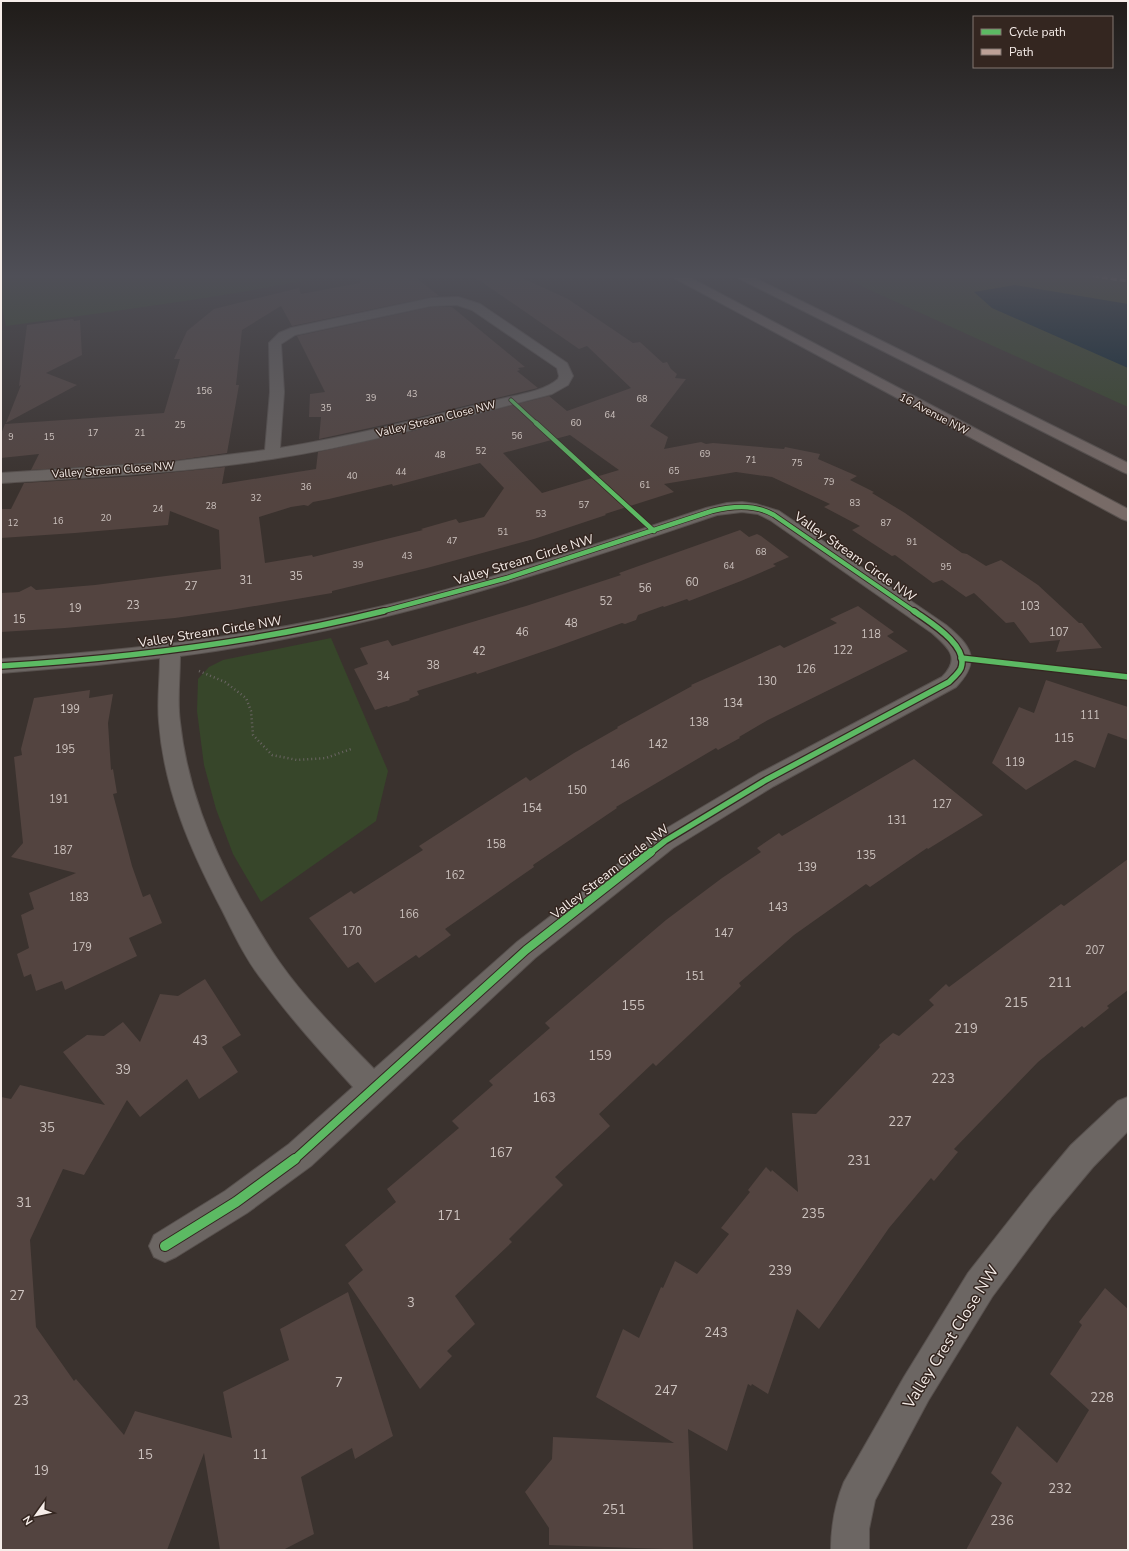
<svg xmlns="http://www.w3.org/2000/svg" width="1129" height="1551" font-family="'Nunito Sans',sans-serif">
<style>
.green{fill:#37462a}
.water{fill:#062333}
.building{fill:#534440;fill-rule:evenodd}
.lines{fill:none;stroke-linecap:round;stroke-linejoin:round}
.minor-casing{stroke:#58514e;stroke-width:2}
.motorway-casing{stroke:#58514e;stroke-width:2}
.path-far1{stroke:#6a6563;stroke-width:1.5;stroke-dasharray:0.5 2;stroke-linecap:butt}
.path{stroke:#6a6563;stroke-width:2.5;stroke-dasharray:1 3;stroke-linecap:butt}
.minor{fill:#6c6663;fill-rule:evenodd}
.motorway{fill:#786b67;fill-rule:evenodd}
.quiet{stroke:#bda197;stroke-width:3;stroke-dasharray:6 3;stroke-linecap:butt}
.cycleway-far4-casing{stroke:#342620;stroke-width:5}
.cycleway-far3-casing{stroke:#342620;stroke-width:6}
.cycleway-far2-casing{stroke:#342620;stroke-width:8}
.cycleway-far1-casing{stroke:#342620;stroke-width:10}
.cycleway-casing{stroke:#342620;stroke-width:12}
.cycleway-far4{stroke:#5cba63;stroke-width:3.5}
.cycleway-far3{stroke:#5cba63;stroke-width:4.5}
.cycleway-far2{stroke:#5cba63;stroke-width:5.5}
.cycleway-far1{stroke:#5cba63;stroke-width:8}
.cycleway{stroke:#5cba63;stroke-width:10}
.labels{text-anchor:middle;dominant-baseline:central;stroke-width:3;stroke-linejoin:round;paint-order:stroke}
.far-number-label{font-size:9px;fill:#cdc3bf}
.far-street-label{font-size:11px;fill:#f6ede9;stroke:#342620}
.number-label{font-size:11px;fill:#cdc3bf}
.street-label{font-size:13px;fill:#f6ede9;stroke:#342620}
.near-number-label{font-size:13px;fill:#cdc3bf}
.near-street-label{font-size:16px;fill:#f6ede9;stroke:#342620}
</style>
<rect width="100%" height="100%" fill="#3a322e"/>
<g class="green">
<path d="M 1,276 L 327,276 C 221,298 113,311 6,326 L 1,303 Z"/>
<path d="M 839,276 L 1128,277 L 1128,407 Z"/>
<path d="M 331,638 L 388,771 L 376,821 L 261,902 L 233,854 L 216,809 L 204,765 L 197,711 L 198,679 L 209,667 L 223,660 Z"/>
</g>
<path class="water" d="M 1015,285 L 1128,304 L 1128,368 L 992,308 L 974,292 Z"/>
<g class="building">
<path d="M 360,276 L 414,276 L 439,296 L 431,297 L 292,326 L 281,306 L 242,330 L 236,385 L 239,385 L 227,453 L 171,461 L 31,470 L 39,454 L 1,458 L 1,434 L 5,424 L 164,413 L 180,359 L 174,359 L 187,331 L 214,309 L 299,288 L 301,294 L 360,283 Z"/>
<path d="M 473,276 L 518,276 L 568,299 L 633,343 L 640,342 L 663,363 L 667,362 L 671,369 L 677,374 L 675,378 L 686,379 L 650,426 L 668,437 L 664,449 L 701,442 L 706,444 L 713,443 L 784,449 L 785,447 L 820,454 L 818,459 L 857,476 L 850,480 L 874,492 L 872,493 L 905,513 L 962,553 L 967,554 L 986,566 L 1001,560 L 1038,585 L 1079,623 L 1082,623 L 1102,648 L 1056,652 L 1060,640 L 1030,643 L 1014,622 L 1006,623 L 974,593 L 966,597 L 942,580 L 933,583 L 895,555 L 892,556 L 852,530 L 860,526 L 824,507 L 830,504 L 772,477 L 736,472 L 664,484 L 674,492 L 605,514 L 606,515 L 534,539 L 427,568 L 332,591 L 332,593 L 231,610 L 175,618 L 65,628 L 1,632 L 1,593 L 19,592 L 31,586 L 36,590 L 95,585 L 221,569 L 219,530 L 170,511 L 168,525 L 75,533 L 1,538 L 1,509 L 11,509 L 24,483 L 137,476 L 225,467 L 222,484 L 297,472 L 316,469 L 318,452 L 413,431 L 549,396 L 567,411 L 631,388 L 587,346 L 579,349 ZM 570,435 L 619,470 L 542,493 L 503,453 ZM 480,463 L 504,488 L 484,517 L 459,523 L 456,519 L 421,529 L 423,530 L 313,557 L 312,555 L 265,563 L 259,517 L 291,507 L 304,505 L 308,506 L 313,502 L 329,499 L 392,484 L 393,486 L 397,485 Z"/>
<path d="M 431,307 L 452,307 L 525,367 L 518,368 L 520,370 L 517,371 L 538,388 L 411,419 L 319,439 L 321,417 L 309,417 L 310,394 L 325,392 L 297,336 Z"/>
<path d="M 73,319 L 74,321 L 80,320 L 82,355 L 46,373 L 77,385 L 6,423 L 21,385 L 19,386 L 27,325 Z"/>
<path d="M 740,530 L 749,537 L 757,534 L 761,536 L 789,557 L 773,564 L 776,566 L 741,581 L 689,601 L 687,599 L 664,607 L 663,606 L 638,615 L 636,620 L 625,624 L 622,623 L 556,647 L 477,674 L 476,672 L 417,691 L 419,695 L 409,699 L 410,700 L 388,707 L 387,706 L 375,710 L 354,669 L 368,664 L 360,648 L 388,640 L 392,646 L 526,606 L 621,575 L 619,573 Z"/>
<path d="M 858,606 L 894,632 L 887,636 L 908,651 L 768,720 L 739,737 L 740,738 L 718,750 L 716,748 L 616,807 L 617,808 L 533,865 L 534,867 L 445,929 L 451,935 L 419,958 L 416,955 L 375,983 L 358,962 L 348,968 L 309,918 L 351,891 L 354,894 L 423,850 L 419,846 L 526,777 L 530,781 L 574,753 L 618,728 L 617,727 L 692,686 L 691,685 L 780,645 L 784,648 L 837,623 L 830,619 Z"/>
<path d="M 1046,680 L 1128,707 L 1128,740 L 1108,733 L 1095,768 L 1075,760 L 1026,790 L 992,763 L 1019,707 L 1034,713 Z"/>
<path d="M 90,690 L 89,698 L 113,694 L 108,723 L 111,770 L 113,769 L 117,793 L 113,794 L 132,866 L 143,897 L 150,894 L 162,923 L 129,938 L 137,956 L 65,990 L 62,981 L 36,991 L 31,974 L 24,977 L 17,954 L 29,948 L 21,915 L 34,909 L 29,893 L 76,873 L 11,857 L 23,843 L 14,757 L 22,755 L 21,749 L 34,698 Z"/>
<path d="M 914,759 L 983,815 L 928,849 L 927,848 L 870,887 L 866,884 L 794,935 L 739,983 L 741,986 L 656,1066 L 653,1063 L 599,1114 L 610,1126 L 555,1177 L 563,1185 L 509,1239 L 512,1242 L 455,1296 L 475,1324 L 447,1351 L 452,1356 L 420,1389 L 348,1283 L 363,1270 L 345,1245 L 396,1202 L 387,1189 L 459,1128 L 452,1121 L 493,1085 L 489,1081 L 550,1028 L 545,1023 L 666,920 L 722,878 L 761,852 L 757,848 L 779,833 L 782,836 Z"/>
<path d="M 1128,859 L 1128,990 L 1107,1006 L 1109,1008 L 1084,1028 L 1082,1026 L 1038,1062 L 954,1149 L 958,1152 L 934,1181 L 931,1178 L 889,1228 L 819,1329 L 797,1309 L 768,1394 L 752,1384 L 751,1386 L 748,1384 L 727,1451 L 688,1429 L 693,1550 L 549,1545 L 549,1528 L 525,1492 L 552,1459 L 553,1437 L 674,1443 L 596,1397 L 623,1329 L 639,1338 L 661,1287 L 663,1288 L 675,1261 L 697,1274 L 729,1234 L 721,1228 L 750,1192 L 748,1190 L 766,1167 L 771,1172 L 772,1170 L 798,1192 L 792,1113 L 816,1114 L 880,1047 L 879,1045 L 893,1033 L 899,1036 L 934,1005 L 929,1000 L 946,984 L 949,987 L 1061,904 L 1064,906 Z"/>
<path d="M 205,979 L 241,1035 L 222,1047 L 238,1072 L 199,1099 L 187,1079 L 140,1117 L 127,1100 L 84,1175 L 63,1169 L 30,1240 L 36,1327 L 74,1381 L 76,1379 L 124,1435 L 135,1411 L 232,1438 L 223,1392 L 289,1360 L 280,1329 L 348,1292 L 393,1436 L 355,1459 L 352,1448 L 301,1477 L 314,1534 L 283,1550 L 220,1550 L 204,1453 L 167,1550 L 1,1550 L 1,1097 L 11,1099 L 20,1085 L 105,1105 L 63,1052 L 87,1035 L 104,1036 L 123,1022 L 140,1042 L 160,994 L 178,996 Z"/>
<path d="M 1105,1288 L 1128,1309 L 1128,1550 L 966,1550 L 1002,1483 L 991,1473 L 1017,1426 L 1057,1463 L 1089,1410 L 1050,1374 L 1082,1325 L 1079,1322 Z"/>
</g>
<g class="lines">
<defs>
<g id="minor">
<path d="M 458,297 L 480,304 L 567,363 L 573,376 L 568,385 L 552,394 C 459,418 367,444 272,459 C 182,473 91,477 1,483 L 1,473 L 171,462 L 265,450 L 270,392 L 269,343 L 279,333 L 291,328 L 431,298 ZM 457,305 L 472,310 L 557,368 L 559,376 L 558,379 C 543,393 509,396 489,402 C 420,419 351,436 280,448 L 284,392 L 281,344 L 295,335 L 431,306 Z"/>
<path d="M 742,502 L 756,504 L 779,511 L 946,625 C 971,646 982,660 956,687 L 774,786 L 673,848 L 535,958 L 311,1166 L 247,1213 L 176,1257 L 165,1262 L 154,1257 L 149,1246 L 154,1235 L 225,1191 L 289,1144 L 353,1087 C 322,1053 291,1019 263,981 C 246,960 234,934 222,910 C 191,851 164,790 159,722 C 157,701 160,679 160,658 L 97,665 L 1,673 L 1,659 C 129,651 257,636 383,606 C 492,580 599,543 706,508 L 727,503 ZM 742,512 L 758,514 L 770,520 L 932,633 C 949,648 961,658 942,677 L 758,774 L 657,834 L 517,942 L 374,1069 C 342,1036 306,1000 280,963 C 265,942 253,920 240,898 C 210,843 187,786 180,722 C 177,701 180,677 180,656 C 365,632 541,575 717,515 Z"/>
<path d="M 1128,1097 L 1128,1131 L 1093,1167 L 1052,1216 L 992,1297 L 928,1401 L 875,1500 L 869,1529 L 869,1550 L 831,1550 C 831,1526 835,1504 844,1482 L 904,1377 L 968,1273 L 1030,1194 L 1071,1145 L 1118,1101 Z"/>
</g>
<g id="motorway">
<path d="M 672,276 L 687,276 L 1128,509 L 1128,521 L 1122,519 L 674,278 Z"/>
<path d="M 736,276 L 751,276 L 1128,463 L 1128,474 L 1123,472 L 738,278 Z"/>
</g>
</defs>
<use href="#minor" class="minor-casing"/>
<use href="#motorway" class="motorway-casing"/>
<path class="path-far1" d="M 404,276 L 413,285"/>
<path class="path" d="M 199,671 L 225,682 L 246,698 L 251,711 L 253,735 L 272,755 L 297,760 L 326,758 L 351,749"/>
<use href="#minor" class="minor"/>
<use href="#motorway" class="motorway"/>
<path class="quiet" d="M 1093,276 L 1128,281"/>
<defs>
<path id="cycleway-far4" d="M 511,400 L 537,424"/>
<g id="cycleway-far3">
<path d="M 536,423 L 654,531"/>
<path d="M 380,612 L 507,578 L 712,511 C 732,506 755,504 774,515 L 915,612"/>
</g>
<g id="cycleway-far2">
<path d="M 961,658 L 1128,677"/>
<path d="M 1,666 C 130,658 259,642 384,611"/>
<path d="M 650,853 L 665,841 L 766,780 L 949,682 C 953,678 959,673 961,668 C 969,645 929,622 914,611"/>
</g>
<path id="cycleway-far1" d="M 294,1160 L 526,950 L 651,852"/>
<path id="cycleway" d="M 165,1246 L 236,1202 L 295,1159"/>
</defs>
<use href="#cycleway-far4" class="cycleway-far4-casing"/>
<use href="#cycleway-far3" class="cycleway-far3-casing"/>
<use href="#cycleway-far2" class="cycleway-far2-casing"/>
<use href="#cycleway-far1" class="cycleway-far1-casing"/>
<use href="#cycleway" class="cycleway-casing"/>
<use href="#cycleway-far4" class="cycleway-far4"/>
<use href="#cycleway-far3" class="cycleway-far3"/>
<use href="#cycleway-far2" class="cycleway-far2"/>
<use href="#cycleway-far1" class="cycleway-far1"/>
<use href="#cycleway" class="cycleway"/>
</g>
<linearGradient id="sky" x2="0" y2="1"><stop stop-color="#201c19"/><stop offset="0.56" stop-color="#4f4f57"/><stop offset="1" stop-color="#4f4f57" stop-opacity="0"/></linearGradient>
<rect width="1129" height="493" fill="url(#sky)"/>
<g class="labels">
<g class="far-number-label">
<text x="204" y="391">156</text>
<text x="412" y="394">43</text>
<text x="371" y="398">39</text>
<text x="642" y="399">68</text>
<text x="326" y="408">35</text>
<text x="610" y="415">64</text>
<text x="576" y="423">60</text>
<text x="180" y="425">25</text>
<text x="93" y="433">17</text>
<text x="140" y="433">21</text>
<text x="517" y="436">56</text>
<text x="11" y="437">9</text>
<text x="49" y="437">15</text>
<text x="481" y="451">52</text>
<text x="705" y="454">69</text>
<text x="440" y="455">48</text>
<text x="751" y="460">71</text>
<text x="797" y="463">75</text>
<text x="674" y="471">65</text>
<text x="401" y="472">44</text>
<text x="352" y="476">40</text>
<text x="829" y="482">79</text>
<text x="645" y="485">61</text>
<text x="306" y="487">36</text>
<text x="256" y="498">32</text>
<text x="855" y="503">83</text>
<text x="584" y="505">57</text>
<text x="211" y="506">28</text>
<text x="158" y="509">24</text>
<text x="541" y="514">53</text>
<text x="106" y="518">20</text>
<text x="58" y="521">16</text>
<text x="13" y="523">12</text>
<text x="886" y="523">87</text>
<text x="503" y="532">51</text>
<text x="452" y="541">47</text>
<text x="912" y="542">91</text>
<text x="761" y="552">68</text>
<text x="407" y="556">43</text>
<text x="358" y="565">39</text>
<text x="729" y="566">64</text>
<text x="946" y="567">95</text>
</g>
<g class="far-street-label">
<text transform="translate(934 414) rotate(28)">16 Avenue NW</text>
<text transform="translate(436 419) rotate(-14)">Valley Stream Close NW</text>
<text transform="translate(113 470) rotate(-4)">Valley Stream Close NW</text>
</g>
<g class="number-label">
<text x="296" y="576">35</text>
<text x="246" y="580">31</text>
<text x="692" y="582">60</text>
<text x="191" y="586">27</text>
<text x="645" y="588">56</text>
<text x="606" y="601">52</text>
<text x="133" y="605">23</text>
<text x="1030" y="606">103</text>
<text x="75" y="608">19</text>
<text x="19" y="619">15</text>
<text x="571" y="623">48</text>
<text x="522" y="632">46</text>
<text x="1059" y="632">107</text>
<text x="871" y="634">118</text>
<text x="843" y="650">122</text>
<text x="479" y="651">42</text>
<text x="433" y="665">38</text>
<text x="806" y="669">126</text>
<text x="383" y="676">34</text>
<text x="767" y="681">130</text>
<text x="733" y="703">134</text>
<text x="70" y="709">199</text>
<text x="1090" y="715">111</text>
<text x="699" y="722">138</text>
<text x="1064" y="738">115</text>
<text x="658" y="744">142</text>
<text x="65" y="749">195</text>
<text x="1015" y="762">119</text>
<text x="620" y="764">146</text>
<text x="577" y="790">150</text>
<text x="59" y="799">191</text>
<text x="942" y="804">127</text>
<text x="532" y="808">154</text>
<text x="897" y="820">131</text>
<text x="496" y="844">158</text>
<text x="63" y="850">187</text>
<text x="866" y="855">135</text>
<text x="807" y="867">139</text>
<text x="455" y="875">162</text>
<text x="79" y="897">183</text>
<text x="778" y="907">143</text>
<text x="409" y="914">166</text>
<text x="352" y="931">170</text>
<text x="724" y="933">147</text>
<text x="82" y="947">179</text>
<text x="1095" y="950">207</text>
<text x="695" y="976">151</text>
</g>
<g class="street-label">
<text transform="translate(855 557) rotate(35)">Valley Stream Circle NW</text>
<text transform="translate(524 560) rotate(-17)">Valley Stream Circle NW</text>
<text transform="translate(210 632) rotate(-9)">Valley Stream Circle NW</text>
<text transform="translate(610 872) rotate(-38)">Valley Stream Circle NW</text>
</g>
<g class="near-number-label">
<text x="1060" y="983">211</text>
<text x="1016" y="1003">215</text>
<text x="633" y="1006">155</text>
<text x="966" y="1029">219</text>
<text x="200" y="1041">43</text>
<text x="600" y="1056">159</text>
<text x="123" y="1070">39</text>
<text x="943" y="1079">223</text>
<text x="544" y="1098">163</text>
<text x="900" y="1122">227</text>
<text x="47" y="1128">35</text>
<text x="501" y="1153">167</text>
<text x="859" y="1161">231</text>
<text x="24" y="1203">31</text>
<text x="813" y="1214">235</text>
<text x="449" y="1216">171</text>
<text x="780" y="1271">239</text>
<text x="17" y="1296">27</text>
<text x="411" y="1303">3</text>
<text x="716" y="1333">243</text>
<text x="339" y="1383">7</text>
<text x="666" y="1391">247</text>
<text x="1102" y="1398">228</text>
<text x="21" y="1401">23</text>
<text x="145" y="1455">15</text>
<text x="260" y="1455">11</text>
<text x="41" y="1471">19</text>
<text x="1060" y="1489">232</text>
<text x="614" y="1510">251</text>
<text x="1002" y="1521">236</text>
</g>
<g class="near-street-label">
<text transform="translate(951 1337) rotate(-58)">Valley Crest Close NW</text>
</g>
</g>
<rect width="1129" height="1551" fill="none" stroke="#f6ede9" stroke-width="4"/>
<rect x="973" y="16" width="140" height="52" fill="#342620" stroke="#827670"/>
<rect x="981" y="29" width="20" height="6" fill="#5cba63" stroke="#827670"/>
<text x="1009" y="36" font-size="12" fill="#f6ede9">Cycle path</text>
<rect x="981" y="49" width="20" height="6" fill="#bda197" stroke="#827670"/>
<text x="1009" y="56" font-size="12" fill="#f6ede9">Path</text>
<g transform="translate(36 1515) rotate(237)" stroke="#342620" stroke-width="3" paint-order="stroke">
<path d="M0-3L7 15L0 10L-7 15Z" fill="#f6ede9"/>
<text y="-6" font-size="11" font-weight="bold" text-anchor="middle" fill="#f6ede9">N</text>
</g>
</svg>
